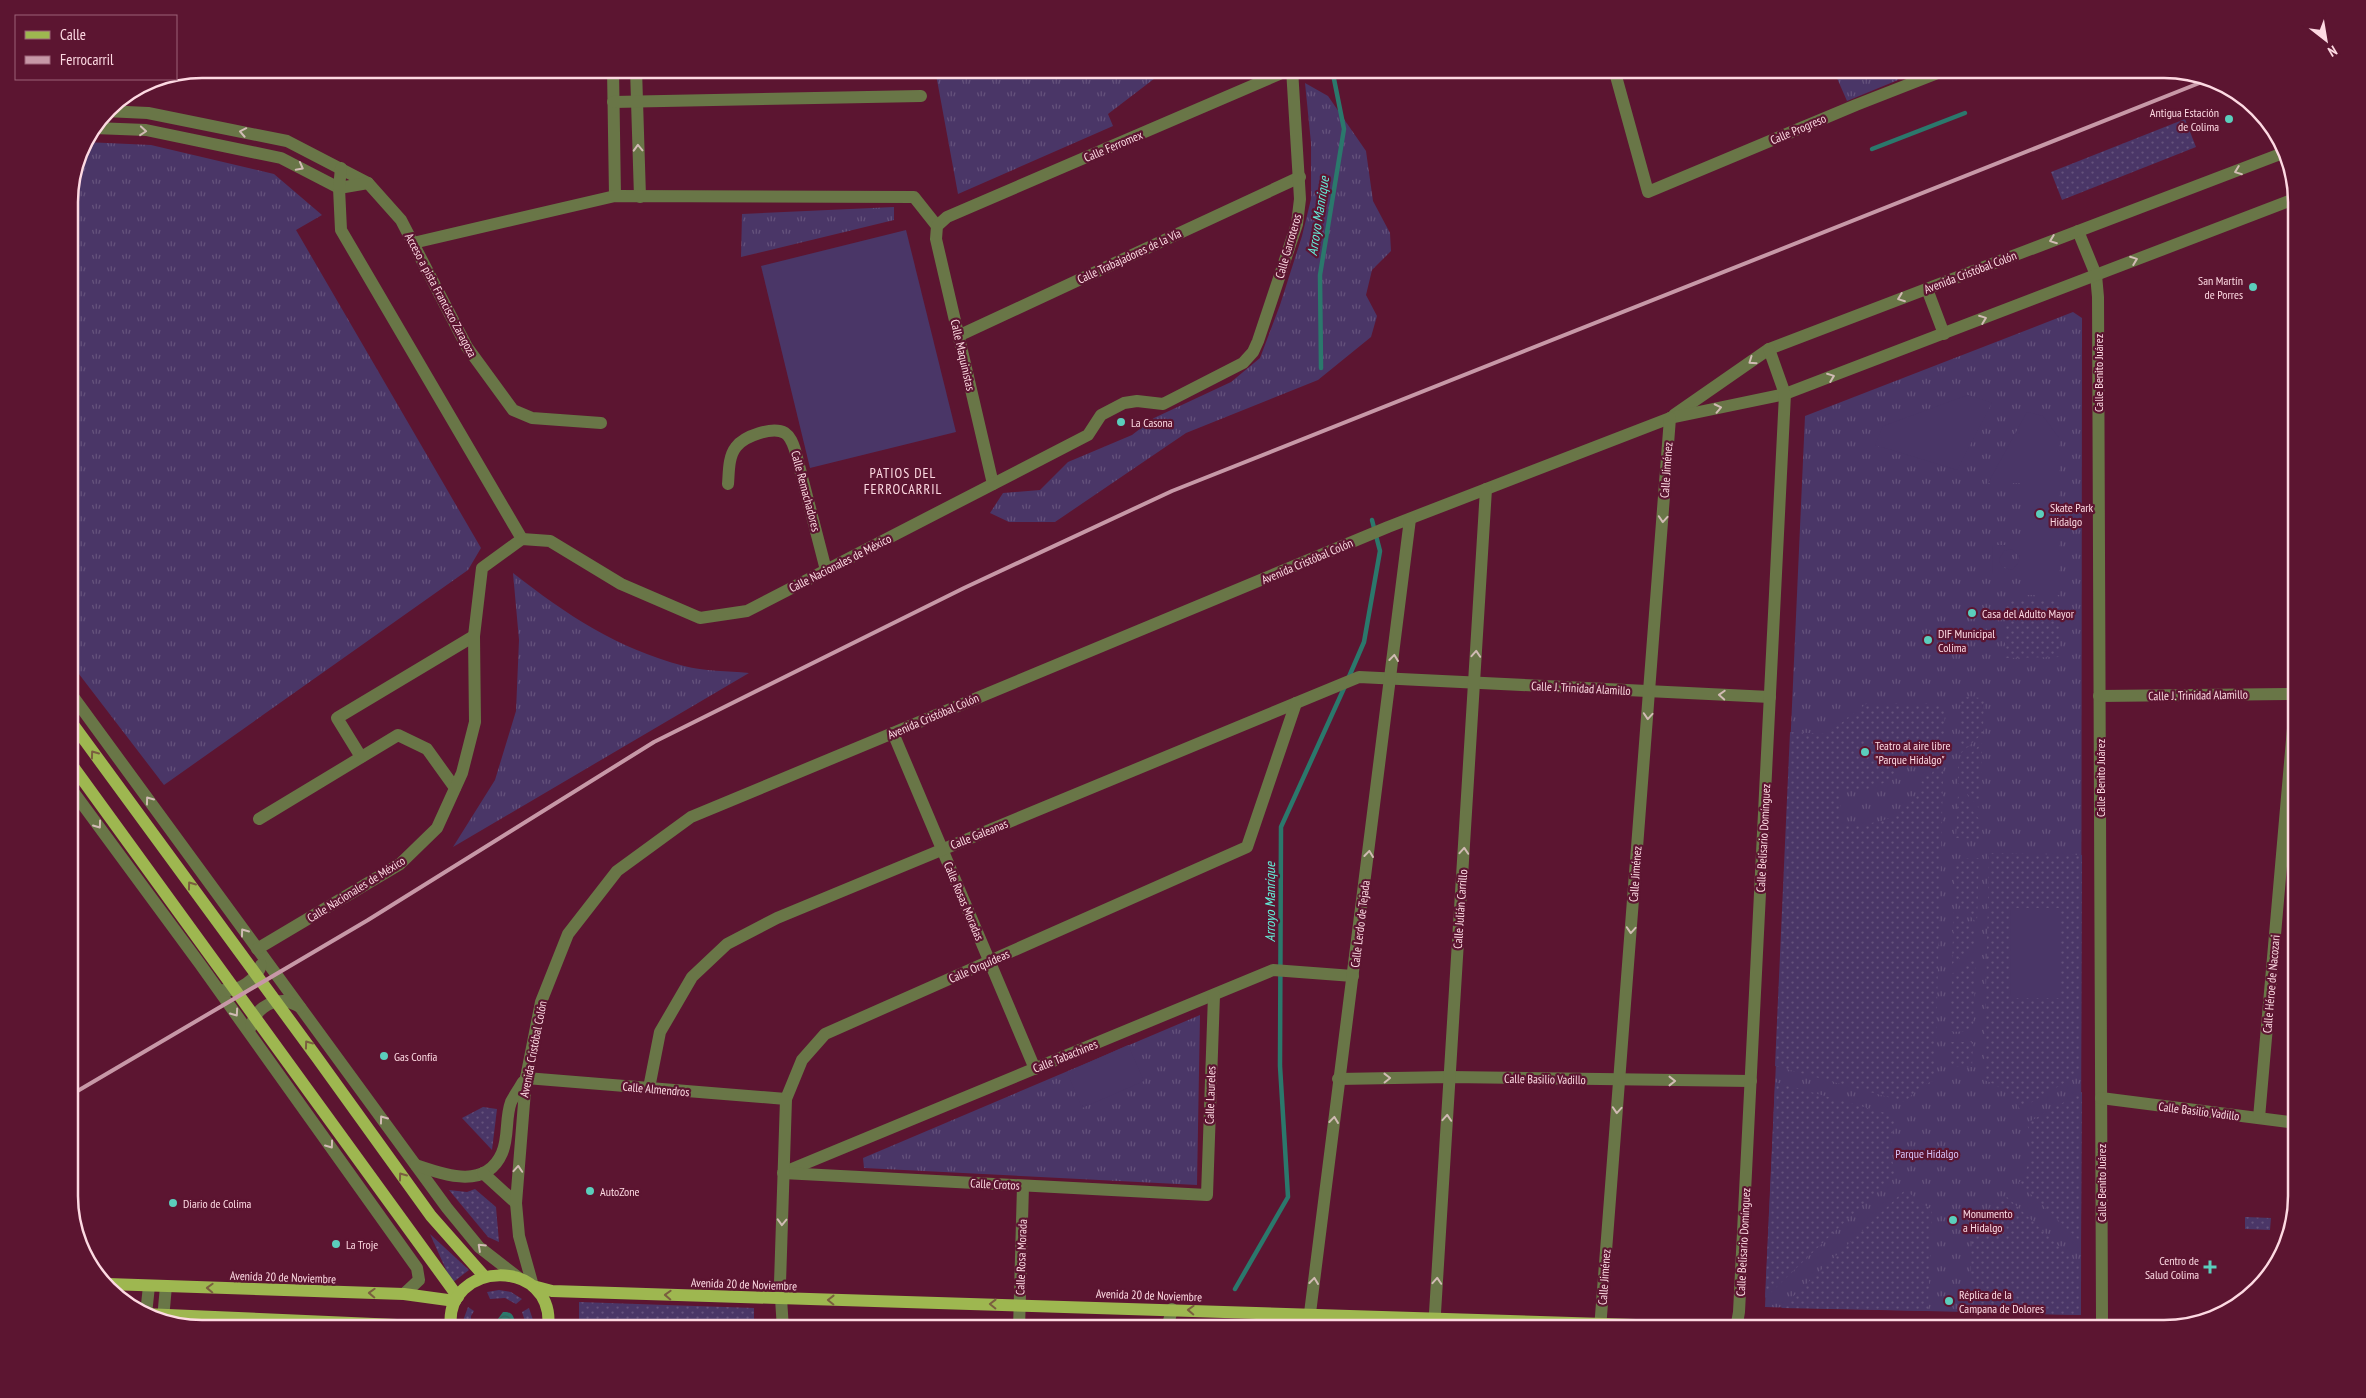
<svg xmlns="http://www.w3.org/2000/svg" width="2366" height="1398" font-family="'PT Sans Narrow',sans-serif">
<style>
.grass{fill:url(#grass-tufts)}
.garden{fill:url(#garden-dots);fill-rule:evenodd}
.pitch{fill:#4a3667;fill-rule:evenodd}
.water{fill:url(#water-waves)}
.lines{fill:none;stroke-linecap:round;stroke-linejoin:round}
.stream{stroke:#2b786c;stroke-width:4.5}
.minor{stroke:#697647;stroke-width:12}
.major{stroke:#9eb750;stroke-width:12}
.rail{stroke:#c798a7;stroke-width:4}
.oneway{stroke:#d1bbb4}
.oneway2{stroke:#7a5e3f}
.poi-dot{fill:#5bcebc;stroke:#5c1531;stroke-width:2}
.labels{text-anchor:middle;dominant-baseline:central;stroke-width:4.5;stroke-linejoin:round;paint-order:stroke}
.poi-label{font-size:12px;fill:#fdd9e2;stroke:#5c1531;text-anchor:start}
.street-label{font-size:12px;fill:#fdd9e2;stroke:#5c1531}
.park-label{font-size:12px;fill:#d7c3f9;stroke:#5c1531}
.water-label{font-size:14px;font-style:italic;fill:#64f1db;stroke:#5c1531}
.neighbourhood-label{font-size:14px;letter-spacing:1px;fill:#fdd9e2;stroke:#5c1531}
.rim{fill:none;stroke:#fdd9e2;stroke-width:2.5}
</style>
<defs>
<pattern id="grass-tufts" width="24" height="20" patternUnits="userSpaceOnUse" patternTransform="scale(1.25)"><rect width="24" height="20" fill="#4a3667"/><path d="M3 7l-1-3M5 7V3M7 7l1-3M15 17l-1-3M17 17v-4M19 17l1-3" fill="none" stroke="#65527c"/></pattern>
<pattern id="garden-dots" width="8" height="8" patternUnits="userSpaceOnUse" patternTransform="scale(1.25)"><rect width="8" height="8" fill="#4a3667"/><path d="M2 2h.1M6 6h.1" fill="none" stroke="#65527c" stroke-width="1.8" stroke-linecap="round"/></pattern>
<pattern id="water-waves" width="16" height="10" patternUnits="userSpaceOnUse" patternTransform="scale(1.25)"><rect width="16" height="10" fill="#2b786c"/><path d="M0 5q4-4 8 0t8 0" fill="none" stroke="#3a5f5a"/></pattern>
</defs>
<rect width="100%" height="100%" fill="#5c1531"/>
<g class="grass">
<path d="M 935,69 L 1167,69 L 1108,114 L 1113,126 L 958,194 Z"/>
<path d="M 1833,69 L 1893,69 L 1898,80 L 1847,101 Z"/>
<path d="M 1305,83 L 1328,96 L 1366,151 L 1373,201 L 1390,233 L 1391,251 L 1372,270 L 1366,295 L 1377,316 L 1371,337 L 1318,380 L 1186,433 L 1055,522 L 1009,522 L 990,513 L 1003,493 L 1040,490 L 1068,462 L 1132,435 L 1154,418 L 1231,382 L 1260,358 L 1280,305 L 1302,236 L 1311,199 L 1311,143 Z"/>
<path d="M 85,142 L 151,145 L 274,174 L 322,215 L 296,230 L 481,548 L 468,570 L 164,785 L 69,661 L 69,193 L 79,151 Z"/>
<path d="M 894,207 L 894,220 L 741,257 L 742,214 Z"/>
<path d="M 2073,312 L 2082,318 L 2081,1315 L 1765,1307 L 1805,416 Z"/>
<path d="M 513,573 C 567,615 616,648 684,666 C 704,671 728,671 749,673 L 453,847 L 495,780 L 516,711 L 519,640 Z"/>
<path d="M 1200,1015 L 1197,1185 L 864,1168 L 863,1158 Z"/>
</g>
<g class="garden">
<path d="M 2185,119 L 2196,147 L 2062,200 L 2051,172 Z"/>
<path d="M 2060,599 L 2060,657 L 2005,658 L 2005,600 Z"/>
<path d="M 1961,697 L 1984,698 L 1983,733 L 1959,755 Z"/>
<path d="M 1866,704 L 1945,704 L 1935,1080 C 1924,1084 1912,1092 1906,1102 L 1775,1066 L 1790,732 L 1827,734 ZM 1908,738 L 1937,741 L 1936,759 L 1932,774 L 1926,773 L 1921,782 L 1925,786 C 1900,819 1882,826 1840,824 L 1841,791 C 1885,791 1897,781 1908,738 Z"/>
<path d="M 1982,743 L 1980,809 L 1958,783 L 1958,765 Z"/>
<path d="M 1958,794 L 1980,820 L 1979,839 L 1956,838 Z"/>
<path d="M 1989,853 L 2082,855 L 2081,1073 L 2020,1109 C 2011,1096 2000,1085 1984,1080 Z"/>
<path d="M 1979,858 L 1977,923 L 1954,900 L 1955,859 Z"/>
<path d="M 1954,910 L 1976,933 L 1976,946 L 1952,964 Z"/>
<path d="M 1976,957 L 1973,1031 L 1950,1032 L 1952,974 Z"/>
<path d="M 1950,1042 L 1973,1042 L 1972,1067 L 1949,1066 Z"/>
<path d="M 1775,1082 L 1896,1116 C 1891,1136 1888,1154 1896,1173 L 1765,1298 Z"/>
<path d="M 2082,1092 L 2081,1242 L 2019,1183 C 2032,1167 2032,1142 2027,1123 Z"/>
<path d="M 483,1107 L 497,1109 L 492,1150 L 462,1118 Z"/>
<path d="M 475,1189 L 496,1207 L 499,1242 L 488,1237 L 449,1190 L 467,1192 Z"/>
<path d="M 1906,1189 L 1918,1202 L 1932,1209 L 1928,1311 L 1781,1308 Z"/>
<path d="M 2007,1197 L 2081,1267 L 2081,1315 L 1970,1313 L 1972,1214 L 1987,1210 Z"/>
<path d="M 2245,1217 L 2271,1218 L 2270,1230 L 2245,1229 Z"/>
<path d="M 430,1234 L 469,1270 L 452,1283 Z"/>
<path d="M 499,1290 L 511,1292 L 522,1299 L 516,1304 L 505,1298 L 490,1299 L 487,1292 Z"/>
<path d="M 579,1302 L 754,1308 L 754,1322 L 600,1319 L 579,1321 Z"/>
<path d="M 468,1307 L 474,1311 L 471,1316 L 471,1329 L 463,1329 L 464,1318 Z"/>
<path d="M 529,1308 L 533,1320 L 533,1329 L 515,1329 L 517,1322 L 525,1321 L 522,1312 Z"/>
</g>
<g class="pitch">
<path d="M 906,230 L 956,432 L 810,468 L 761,266 Z"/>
<path d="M 1968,395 L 1992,403 L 1957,470 L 1875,445 L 1883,426 Z"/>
<path d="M 2027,412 L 2043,416 L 2059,438 L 2059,595 L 2021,595 L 2021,574 L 1992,574 L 1993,545 L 2021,545 L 2021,483 L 1988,483 ZM 2011,549 L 2018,555 L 2019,562 L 2013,569 C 2005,570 2000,567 1999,559 L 2004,551 Z"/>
<path d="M 2011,908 L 2060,908 L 2060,998 L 2010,998 Z"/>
<path d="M 1128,1045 L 1144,1081 L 1082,1108 L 1067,1072 Z"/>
</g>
<path class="water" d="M 503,1312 C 514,1311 516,1320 513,1329 L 484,1329 L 495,1323 Z"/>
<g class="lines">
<g class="stream">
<path d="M 1872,149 L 1965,113"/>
<path d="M 1321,368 L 1320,275 L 1344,129 L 1332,69"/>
<path d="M 1348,679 L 1364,642 L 1380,551 L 1372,520"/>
<path d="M 1235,1289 L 1288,1197 L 1280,1066 L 1281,827 L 1345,686"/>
</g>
<g class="minor">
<path d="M 613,69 L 615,196"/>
<path d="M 636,69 L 640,197"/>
<path d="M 1614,69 L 1648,192 L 1856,105 L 1948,69"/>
<path d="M 613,102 L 921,96"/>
<path d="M 105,111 L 148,113 L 287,141 L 368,183 L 401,220 L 467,347 L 513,410 L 532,418 L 601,423"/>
<path d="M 94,128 L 146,130 L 281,158 L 339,188 L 368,183"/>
<path d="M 341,168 L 339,188 L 341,230 L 522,539"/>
<path d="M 2078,231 L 2096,275 L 2098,297 L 2102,1321 L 2105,1329"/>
<path d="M 413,243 L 615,196 L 914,197 L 937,226"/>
<path d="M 1927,289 L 1944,334"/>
<path d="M 958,336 L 1300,177"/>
<path d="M 1674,415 L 1769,349 L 2283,153"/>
<path d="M 728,484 C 729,473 728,457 736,447 C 744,436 773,426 785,433 C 791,437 793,444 795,450 L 826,570"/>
<path d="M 993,484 L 936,239 L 937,226 L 947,217 L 1291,69"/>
<path d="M 69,691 L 447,1208 L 479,1247 L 519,1278"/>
<path d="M 2099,696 L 2297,694"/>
<path d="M 893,733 L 1035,1069"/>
<path d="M 361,757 L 337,718 L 474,636"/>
<path d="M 69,786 L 200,964 L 417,1268 L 419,1280 L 404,1294"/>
<path d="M 259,819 L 398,735 L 427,749 L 455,788"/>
<path d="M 257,949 L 400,864 L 437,828 L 462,773 L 475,722 L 474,636 L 482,568 L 522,539 L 550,541 L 621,584 L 700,618 L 747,611 L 1088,435 L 1101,415 L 1124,403 L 1137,401 L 1163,404 L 1243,363 L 1253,352 L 1258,341 L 1297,224 L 1300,199 L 1292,69"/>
<path d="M 224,990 C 239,992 257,979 261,965"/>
<path d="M 251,1027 C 254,1011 269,1000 285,1001 C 289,1002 296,1005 300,1007"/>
<path d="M 526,1078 L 786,1099"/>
<path d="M 1338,1079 L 1450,1077 L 1751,1081"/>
<path d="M 649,1088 L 660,1032 L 692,977 L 727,944 L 777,918 L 1359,677 L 1770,697"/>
<path d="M 2101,1098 L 2297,1123"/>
<path d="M 2259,1118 L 2296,694 L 2297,460"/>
<path d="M 416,1165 C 445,1175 486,1190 502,1153 C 509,1137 505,1118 511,1102 C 514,1096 519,1089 523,1082"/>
<path d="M 787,1171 L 1273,970 L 1353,976"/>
<path d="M 483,1173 L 516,1203"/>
<path d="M 783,1173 L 1207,1195 L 1214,995"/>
<path d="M 533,1286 L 519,1236 L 516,1203 L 526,1078 L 541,1002 L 568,934 L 617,871 L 691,817 L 1388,527 L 1670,418 L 1785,394 L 2297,198"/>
<path d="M 146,1314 L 149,1286"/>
<path d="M 163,1319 L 166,1286"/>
<path d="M 783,1329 L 780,1283 L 786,1099 L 802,1060 L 825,1034 L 1247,847 L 1296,703"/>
<path d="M 1019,1329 L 1023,1186"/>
<path d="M 1167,1329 L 1172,1309"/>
<path d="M 1308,1329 L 1410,519"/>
<path d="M 1434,1329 L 1486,489"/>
<path d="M 1600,1329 L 1670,418"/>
<path d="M 1736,1329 L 1739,1312 L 1785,394 L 1769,349"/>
</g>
<g class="major">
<path d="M 69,719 L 318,1059 L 431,1216 L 484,1276"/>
<path d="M 69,761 L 458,1297"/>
<path d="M 108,1284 L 404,1294 L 455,1301"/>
<path d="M 533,1286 L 552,1291 L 1764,1329"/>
<path d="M 144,1314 L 397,1325 L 423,1329"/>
<path d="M 451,1329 C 442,1259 557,1256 548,1329"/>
<path d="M 579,1329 L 647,1329"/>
</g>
<path class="rail" d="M 69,1096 L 368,920 L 654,742 L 964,588 L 1172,491 L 2207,80"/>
</g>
<defs><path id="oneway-chevron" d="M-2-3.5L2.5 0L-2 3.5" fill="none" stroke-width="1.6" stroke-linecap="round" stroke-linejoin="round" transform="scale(1.25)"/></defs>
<g class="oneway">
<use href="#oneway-chevron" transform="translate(143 131) rotate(5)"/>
<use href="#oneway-chevron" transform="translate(243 132) rotate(-169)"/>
<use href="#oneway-chevron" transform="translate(638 148) rotate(-92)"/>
<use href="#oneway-chevron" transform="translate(300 167) rotate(28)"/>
<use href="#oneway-chevron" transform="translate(2238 171) rotate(159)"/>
<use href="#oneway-chevron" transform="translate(2053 240) rotate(159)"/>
<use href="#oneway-chevron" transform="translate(2134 260) rotate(-21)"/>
<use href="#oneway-chevron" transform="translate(1901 298) rotate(159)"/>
<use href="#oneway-chevron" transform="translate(1983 319) rotate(-21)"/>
<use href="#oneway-chevron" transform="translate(1752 361) rotate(145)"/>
<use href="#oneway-chevron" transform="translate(1831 377) rotate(-21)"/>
<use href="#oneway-chevron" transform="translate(1718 408) rotate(-12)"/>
<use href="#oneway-chevron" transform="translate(1663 519) rotate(94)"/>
<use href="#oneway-chevron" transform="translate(1476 654) rotate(-86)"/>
<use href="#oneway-chevron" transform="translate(1394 658) rotate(-83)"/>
<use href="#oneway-chevron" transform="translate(1722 695) rotate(-177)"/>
<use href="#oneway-chevron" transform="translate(1648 716) rotate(94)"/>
<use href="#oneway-chevron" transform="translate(149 800) rotate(-126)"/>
<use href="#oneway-chevron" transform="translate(98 825) rotate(54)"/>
<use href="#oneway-chevron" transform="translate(1464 851) rotate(-86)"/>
<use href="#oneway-chevron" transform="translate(1369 854) rotate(-83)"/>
<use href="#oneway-chevron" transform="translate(1631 930) rotate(94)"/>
<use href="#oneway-chevron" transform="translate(244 932) rotate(-126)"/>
<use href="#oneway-chevron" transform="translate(235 1013) rotate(55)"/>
<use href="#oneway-chevron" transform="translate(1387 1078) rotate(-1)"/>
<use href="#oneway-chevron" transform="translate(1672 1081)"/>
<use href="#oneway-chevron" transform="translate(1617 1110) rotate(94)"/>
<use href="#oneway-chevron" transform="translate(1447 1118) rotate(-86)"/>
<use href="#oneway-chevron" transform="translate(383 1119) rotate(-126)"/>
<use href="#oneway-chevron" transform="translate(1334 1120) rotate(-83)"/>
<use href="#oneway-chevron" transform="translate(330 1145) rotate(54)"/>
<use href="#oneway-chevron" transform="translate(518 1169) rotate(-86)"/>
<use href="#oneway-chevron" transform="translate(782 1222) rotate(92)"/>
<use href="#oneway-chevron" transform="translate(481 1247) rotate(-137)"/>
<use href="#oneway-chevron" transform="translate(1314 1281) rotate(-83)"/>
<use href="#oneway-chevron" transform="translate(1437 1281) rotate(-86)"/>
</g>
<g class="oneway2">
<use href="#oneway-chevron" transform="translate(94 754) rotate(-126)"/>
<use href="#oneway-chevron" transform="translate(191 885) rotate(-126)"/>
<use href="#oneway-chevron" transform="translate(308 1044) rotate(-126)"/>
<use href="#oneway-chevron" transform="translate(402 1176) rotate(-126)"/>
<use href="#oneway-chevron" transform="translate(210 1288) rotate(-178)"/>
<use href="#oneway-chevron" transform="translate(372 1293) rotate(-178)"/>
<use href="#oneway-chevron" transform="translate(668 1295) rotate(-178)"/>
<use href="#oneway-chevron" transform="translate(831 1300) rotate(-179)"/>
<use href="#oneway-chevron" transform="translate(993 1304) rotate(-179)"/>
<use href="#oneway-chevron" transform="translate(1191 1310) rotate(-178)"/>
</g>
<g class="poi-dot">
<circle cx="2229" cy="119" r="5"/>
<circle cx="2253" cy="287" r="5"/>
<circle cx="1121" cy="422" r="5"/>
<circle cx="2040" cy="514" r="5"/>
<circle cx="1972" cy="613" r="5"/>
<circle cx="1928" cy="640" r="5"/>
<circle cx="1865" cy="752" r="5"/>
<circle cx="384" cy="1056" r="5"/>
<circle cx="590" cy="1191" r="5"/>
<circle cx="173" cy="1203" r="5"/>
<circle cx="1953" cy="1220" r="5"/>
<circle cx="336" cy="1244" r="5"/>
<path d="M2207.5 1259.5h5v5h5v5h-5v5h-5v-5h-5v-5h5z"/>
<circle cx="1949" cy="1301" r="5"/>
</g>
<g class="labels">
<g class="poi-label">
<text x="2219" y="112" text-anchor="end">Antigua Estación<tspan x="2219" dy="14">de Colima</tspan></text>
<text x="2243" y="280" text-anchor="end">San Martín<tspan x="2243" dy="14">de Porres</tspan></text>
<text x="1131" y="422">La Casona</text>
<text x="2050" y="507">Skate Park<tspan x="2050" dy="14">Hidalgo</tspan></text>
<text x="1982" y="613">Casa del Adulto Mayor</text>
<text x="1938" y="633">DIF Municipal<tspan x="1938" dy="14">Colima</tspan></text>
<text x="1875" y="745">Teatro al aire libre<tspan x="1875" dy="14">"Parque Hidalgo"</tspan></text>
<text x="394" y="1056">Gas Confía</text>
<text x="600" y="1191">AutoZone</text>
<text x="183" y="1203">Diario de Colima</text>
<text x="1963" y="1213">Monumento<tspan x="1963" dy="14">a Hidalgo</tspan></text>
<text x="346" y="1244">La Troje</text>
<text x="2199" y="1260" text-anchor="end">Centro de<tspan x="2199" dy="14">Salud Colima</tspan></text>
<text x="1959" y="1294">Réplica de la<tspan x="1959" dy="14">Campana de Dolores</tspan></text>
</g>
<g class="street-label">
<text transform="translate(1798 129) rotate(-23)">Calle Progreso</text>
<text transform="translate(1113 146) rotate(-23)">Calle Ferromex</text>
<text transform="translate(1288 246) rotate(-74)">Calle Garroteros</text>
<text transform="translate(1129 256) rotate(-25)">Calle Trabajadores de la Vía</text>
<text transform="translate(1970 272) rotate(-21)">Avenida Cristóbal Colón</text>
<text transform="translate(441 295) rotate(62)">Acceso a pista Francisco Zaragoza</text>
<text transform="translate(963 355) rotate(77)">Calle Maquinistas</text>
<text transform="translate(2098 373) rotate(-90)">Calle Benito Juárez</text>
<text transform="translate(1666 470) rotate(-86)">Calle Jiménez</text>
<text transform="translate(806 491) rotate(75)">Calle Remachadores</text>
<text transform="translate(1307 561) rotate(-23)">Avenida Cristóbal Colón</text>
<text transform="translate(840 563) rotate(-27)">Calle Nacionales de México</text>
<text transform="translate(1581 688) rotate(3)">Calle J. Trinidad Alamillo</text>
<text transform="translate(2198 695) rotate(-1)">Calle J. Trinidad Alamillo</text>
<text transform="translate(933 716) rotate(-23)">Avenida Cristóbal Colón</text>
<text transform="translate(2100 778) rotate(-90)">Calle Benito Juárez</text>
<text transform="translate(979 834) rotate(-22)">Calle Galeanas</text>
<text transform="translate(1763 838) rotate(-87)">Calle Belisario Domínguez</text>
<text transform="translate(1635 874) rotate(-86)">Calle Jiménez</text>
<text transform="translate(356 889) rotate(-32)">Calle Nacionales de México</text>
<text transform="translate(964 901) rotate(67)">Calle Rosas Moradas</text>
<text transform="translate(1460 909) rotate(-86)">Calle Julián Carrillo</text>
<text transform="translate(1360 924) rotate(-83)">Calle Lerdo de Tejada</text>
<text transform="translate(979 966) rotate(-24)">Calle Orquídeas</text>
<text transform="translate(2271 984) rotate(-85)">Calle Héroe de Nacozari</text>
<text transform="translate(533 1049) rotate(-79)">Avenida Cristóbal Colón</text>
<text transform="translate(1065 1056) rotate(-22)">Calle Tabachines</text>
<text transform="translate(1545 1079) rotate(1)">Calle Basilio Vadillo</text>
<text transform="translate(656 1089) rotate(5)">Calle Almendros</text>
<text transform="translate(1210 1095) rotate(-88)">Calle Laureles</text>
<text transform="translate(2199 1111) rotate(7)">Calle Basilio Vadillo</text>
<text transform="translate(2101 1183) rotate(-90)">Calle Benito Juárez</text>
<text transform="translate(995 1184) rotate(3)">Calle Crotos</text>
<text transform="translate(1743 1242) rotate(-87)">Calle Belisario Domínguez</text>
<text transform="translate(1021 1257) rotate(-88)">Calle Rosa Morada</text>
<text transform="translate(283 1277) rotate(2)">Avenida 20 de Noviembre</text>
<text transform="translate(1604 1277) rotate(-86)">Calle Jiménez</text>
<text transform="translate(744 1284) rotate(2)">Avenida 20 de Noviembre</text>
<text transform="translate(1149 1295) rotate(2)">Avenida 20 de Noviembre</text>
</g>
<g class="park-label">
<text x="1927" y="1153">Parque Hidalgo</text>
</g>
<g class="water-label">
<text transform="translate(1318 216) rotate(-81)">Arroyo Manrique</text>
<text transform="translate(1270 902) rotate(-90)">Arroyo Manrique</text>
</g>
<g class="neighbourhood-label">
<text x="903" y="473">PATIOS DEL<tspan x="903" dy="16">FERROCARRIL</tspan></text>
</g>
</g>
<path d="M0 0H2366V1398H0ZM202 78H2164A124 124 0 0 1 2288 202V1196A124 124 0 0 1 2164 1320H202A124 124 0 0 1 78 1196V202A124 124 0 0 1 202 78Z" fill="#5c1531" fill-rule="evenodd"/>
<path class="rim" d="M202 78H2164A124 124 0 0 1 2288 202V1196A124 124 0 0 1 2164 1320H202A124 124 0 0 1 78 1196V202A124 124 0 0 1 202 78Z"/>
<rect x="15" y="15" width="162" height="65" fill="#5c1531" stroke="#9c6378"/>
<rect x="25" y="31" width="25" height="8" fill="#9eb750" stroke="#9c6378"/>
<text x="60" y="40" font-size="15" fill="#fdd9e2">Calle</text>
<rect x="25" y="56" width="25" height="8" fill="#c798a7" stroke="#9c6378"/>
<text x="60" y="65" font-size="15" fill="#fdd9e2">Ferrocarril</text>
<g transform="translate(2326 40) rotate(149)" stroke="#5c1531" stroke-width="4" paint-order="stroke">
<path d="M0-4L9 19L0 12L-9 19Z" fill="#fdd9e2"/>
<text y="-8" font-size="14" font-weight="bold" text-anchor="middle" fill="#fdd9e2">N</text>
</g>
</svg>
